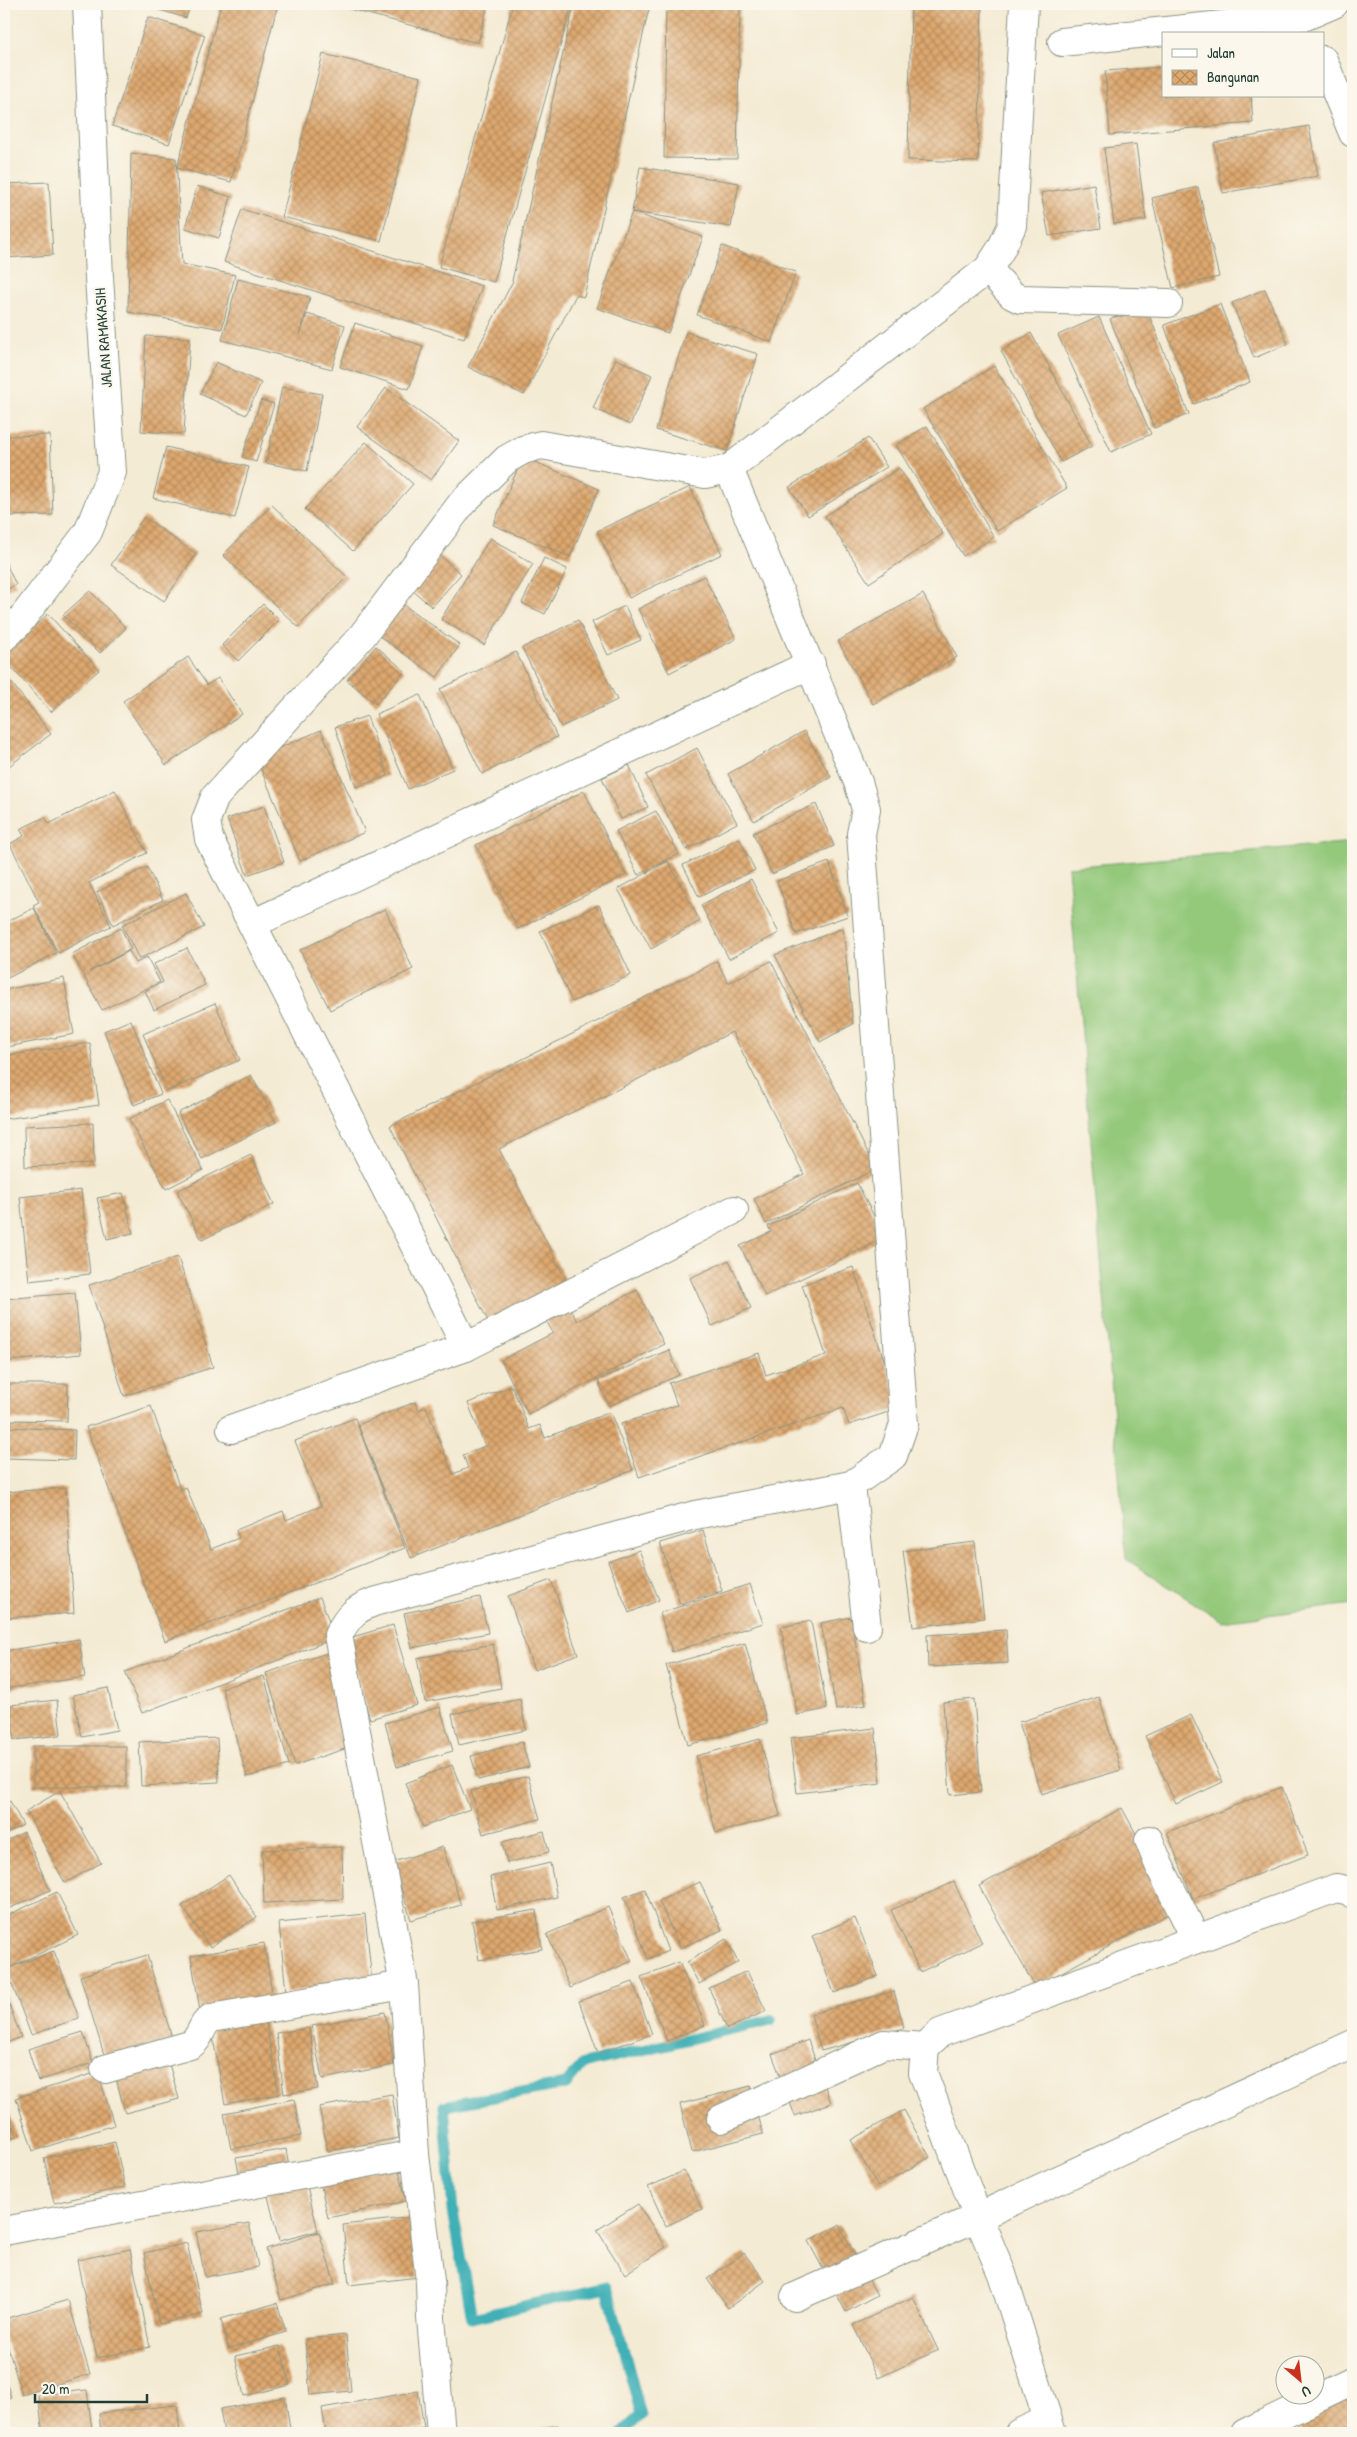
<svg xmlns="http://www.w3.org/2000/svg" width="1357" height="2437" font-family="'Patrick Hand',sans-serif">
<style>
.pitch{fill:#94c97b;stroke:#5a8358}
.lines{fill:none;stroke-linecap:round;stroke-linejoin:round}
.stream{stroke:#3fb0b6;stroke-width:11}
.building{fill:url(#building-cross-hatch)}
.minor-casing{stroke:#8a9484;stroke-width:30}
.minor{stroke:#fff;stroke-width:28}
.labels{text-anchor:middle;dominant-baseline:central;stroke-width:4;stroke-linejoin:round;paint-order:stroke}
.street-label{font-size:15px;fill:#1f3d34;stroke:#fbf7ec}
</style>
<defs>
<pattern id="building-cross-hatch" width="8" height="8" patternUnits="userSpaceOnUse" patternTransform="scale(1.25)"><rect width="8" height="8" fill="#dea86f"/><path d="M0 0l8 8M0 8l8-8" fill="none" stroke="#b38a5c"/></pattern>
</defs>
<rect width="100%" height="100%" fill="#fbf7ec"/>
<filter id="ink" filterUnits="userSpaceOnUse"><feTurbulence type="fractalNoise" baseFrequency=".02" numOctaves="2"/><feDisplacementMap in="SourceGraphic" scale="10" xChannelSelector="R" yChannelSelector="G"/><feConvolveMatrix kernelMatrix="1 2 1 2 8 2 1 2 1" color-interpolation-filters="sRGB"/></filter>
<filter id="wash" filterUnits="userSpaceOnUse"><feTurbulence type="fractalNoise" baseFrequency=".0096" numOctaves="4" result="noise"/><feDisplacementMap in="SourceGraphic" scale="20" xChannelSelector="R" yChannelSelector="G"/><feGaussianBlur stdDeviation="1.12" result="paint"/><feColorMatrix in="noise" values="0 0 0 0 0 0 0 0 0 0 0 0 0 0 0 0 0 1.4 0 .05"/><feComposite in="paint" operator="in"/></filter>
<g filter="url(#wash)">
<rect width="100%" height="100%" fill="#f4ebd4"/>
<path class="pitch" d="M 1353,842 L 1353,1604 L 1222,1621 L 1126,1559 L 1068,867 Z"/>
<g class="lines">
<path class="stream" d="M 622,2433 L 641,2415 L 607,2287 L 472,2318 L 453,2211 L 444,2106 L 566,2084 L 583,2064 L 771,2020"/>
</g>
<g id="blocks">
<g class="building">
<path d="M 140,4 L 191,4 L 186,18 Z"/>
<path d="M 221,4 L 278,4 L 231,182 L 177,168 Z"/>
<path d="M 330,4 L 488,4 L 478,43 Z"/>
<path d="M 513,4 L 572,4 L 494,282 L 439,267 Z"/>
<path d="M 574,4 L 650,4 L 584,297 L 576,295 L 524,395 L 468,367 L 513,281 L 512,281 Z"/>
<path d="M 666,4 L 740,4 L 737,159 L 664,158 Z"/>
<path d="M 911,4 L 982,4 L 978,162 L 908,160 Z"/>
<path d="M 148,17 L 205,35 L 169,144 L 112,126 Z"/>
<path d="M 323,54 L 421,77 L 381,241 L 282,217 Z"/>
<path d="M 1163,67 L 1163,96 L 1251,96 L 1253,123 L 1110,135 L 1105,71 Z"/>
<path d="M 1309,126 L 1318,176 L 1223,193 L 1214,143 Z"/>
<path d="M 1136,144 L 1146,220 L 1114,224 L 1104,148 Z"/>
<path d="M 131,153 L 176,158 L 182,264 L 235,275 L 222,329 L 128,312 Z"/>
<path d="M 640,167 L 739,183 L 731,227 L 632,212 L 703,237 L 668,333 L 597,308 L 632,212 Z"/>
<path d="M 49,182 L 53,255 L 4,258 L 4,184 Z"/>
<path d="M 1094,184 L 1101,228 L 1049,236 L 1041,193 Z"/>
<path d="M 197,186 L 231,197 L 219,238 L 185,228 Z"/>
<path d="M 1198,187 L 1219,277 L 1173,288 L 1152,198 Z"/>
<path d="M 242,209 L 482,286 L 464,339 L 224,262 Z"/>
<path d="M 722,246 L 796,272 L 771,342 L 697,315 Z"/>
<path d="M 238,279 L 310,297 L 300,335 L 307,314 L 345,325 L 332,369 L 222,340 Z"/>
<path d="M 1265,289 L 1288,344 L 1254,358 L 1232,303 Z"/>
<path d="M 1220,304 L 1250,382 L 1194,404 L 1164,325 Z"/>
<path d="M 1145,305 L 1189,414 L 1154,428 L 1110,319 Z"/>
<path d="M 1099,317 L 1151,434 L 1111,452 L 1058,335 Z"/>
<path d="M 355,323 L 423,346 L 409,389 L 340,367 Z"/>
<path d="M 686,332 L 758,354 L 727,451 L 656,430 Z"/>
<path d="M 1031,333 L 1092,446 L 1061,462 L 1001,351 Z"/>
<path d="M 146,336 L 190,338 L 184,434 L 141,431 Z"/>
<path d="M 616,359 L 652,375 L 630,425 L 593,408 Z"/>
<path d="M 216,362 L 261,383 L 246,415 L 200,394 Z"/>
<path d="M 994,366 L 1067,488 L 997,531 L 923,409 Z"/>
<path d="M 282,387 L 322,394 L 307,471 L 266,463 Z"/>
<path d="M 386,388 L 459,441 L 431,480 L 357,427 Z"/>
<path d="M 261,400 L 274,404 L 256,462 L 242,457 Z"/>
<path d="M 927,426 L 994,537 L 963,556 L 896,445 Z"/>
<path d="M 50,435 L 53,515 L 4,516 L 4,436 Z"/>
<path d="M 868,438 L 887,467 L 808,516 L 789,487 Z"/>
<path d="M 366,442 L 413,484 L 353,551 L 305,509 Z"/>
<path d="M 166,447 L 249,467 L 235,518 L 153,498 Z"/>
<path d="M 523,457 L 599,489 L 570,557 L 493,525 Z"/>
<path d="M 899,468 L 943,534 L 869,583 L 825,516 Z"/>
<path d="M 690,487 L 722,554 L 629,598 L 597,531 Z"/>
<path d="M 272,505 L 347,577 L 298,627 L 223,555 Z"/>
<path d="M 144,517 L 196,554 L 164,601 L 111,565 Z"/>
<path d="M 490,538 L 533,564 L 484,645 L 441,619 Z"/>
<path d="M 440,555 L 461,574 L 432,607 L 411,589 Z"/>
<path d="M 544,558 L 567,569 L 545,614 L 522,603 Z"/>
<path d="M 4,559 L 16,585 L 4,591 Z"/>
<path d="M 704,576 L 736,639 L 669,673 L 638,609 Z"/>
<path d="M 90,591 L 126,628 L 100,653 L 63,615 Z"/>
<path d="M 923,594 L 957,657 L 873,704 L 838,641 Z"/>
<path d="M 401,603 L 460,645 L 437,677 L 378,635 Z"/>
<path d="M 263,604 L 279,620 L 238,661 L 222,645 Z"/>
<path d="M 625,606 L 641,640 L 608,655 L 592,622 Z"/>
<path d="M 48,614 L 99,670 L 51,712 L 4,659 L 4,654 Z"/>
<path d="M 578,620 L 617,700 L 561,727 L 522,648 Z"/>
<path d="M 376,646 L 405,671 L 376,704 L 347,680 Z"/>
<path d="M 516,652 L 557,737 L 482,774 L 440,689 Z"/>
<path d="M 188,657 L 207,685 L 218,678 L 242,714 L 166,765 L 123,701 Z"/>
<path d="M 7,677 L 51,734 L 4,770 L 4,679 Z"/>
<path d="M 420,695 L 453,769 L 408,789 L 376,714 Z"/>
<path d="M 367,716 L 388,776 L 356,787 L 335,727 Z"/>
<path d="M 321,730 L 365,832 L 300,861 L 256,758 Z"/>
<path d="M 804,731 L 831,777 L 754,821 L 728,774 Z"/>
<path d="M 697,748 L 737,823 L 686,850 L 646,775 Z"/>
<path d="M 629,765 L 648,807 L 621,819 L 602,778 Z"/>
<path d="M 115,790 L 147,853 L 89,883 L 111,926 L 58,953 L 33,905 L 39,902 L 10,844 L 24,836 L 20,829 L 45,817 L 49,824 Z"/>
<path d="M 584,791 L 626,875 L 518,929 L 476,845 Z"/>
<path d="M 816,804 L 834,846 L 772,874 L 753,833 Z"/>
<path d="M 264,806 L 284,862 L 247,875 L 227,819 Z"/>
<path d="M 656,811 L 679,854 L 638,875 L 616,831 Z"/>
<path d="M 739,838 L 755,870 L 699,897 L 683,865 Z"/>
<path d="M 668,861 L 700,921 L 651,949 L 618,889 Z"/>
<path d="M 829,862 L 848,916 L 796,934 L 777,881 Z"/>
<path d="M 147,867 L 163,900 L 113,925 L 97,892 Z"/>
<path d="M 751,879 L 779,933 L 729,959 L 701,905 Z"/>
<path d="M 186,893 L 204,927 L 139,959 L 122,925 Z"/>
<path d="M 599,905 L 631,975 L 572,1002 L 540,931 Z"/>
<path d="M 34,908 L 56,953 L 4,980 L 4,923 Z"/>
<path d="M 385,909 L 413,969 L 330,1010 L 300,950 Z"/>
<path d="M 121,928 L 131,949 L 89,972 L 129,951 L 136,963 L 147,957 L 160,982 L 102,1010 L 72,954 Z"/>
<path d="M 843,928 L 853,1024 L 820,1042 L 775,955 Z"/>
<path d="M 187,948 L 205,985 L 154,1010 L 145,991 L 163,982 L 154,964 Z"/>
<path d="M 717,961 L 728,983 L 771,961 L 876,1169 L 766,1224 L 754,1199 L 804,1174 L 732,1032 L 499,1149 L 568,1284 L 489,1323 L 390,1126 Z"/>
<path d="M 64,978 L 74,1034 L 7,1047 L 4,1031 L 4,990 Z"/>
<path d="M 215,1003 L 240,1060 L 167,1091 L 143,1034 Z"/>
<path d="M 131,1020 L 161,1094 L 134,1105 L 104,1031 Z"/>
<path d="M 90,1043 L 99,1105 L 5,1119 L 4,1056 Z"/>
<path d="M 251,1075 L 276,1122 L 202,1159 L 178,1113 Z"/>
<path d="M 167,1100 L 203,1170 L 166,1189 L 129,1119 Z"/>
<path d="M 93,1123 L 94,1164 L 25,1167 L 24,1126 Z"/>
<path d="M 251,1155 L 274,1204 L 202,1240 L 177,1191 Z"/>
<path d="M 857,1183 L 885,1238 L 765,1296 L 740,1246 L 771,1232 L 768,1226 Z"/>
<path d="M 81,1190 L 90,1274 L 29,1281 L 20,1197 Z"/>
<path d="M 123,1193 L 133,1233 L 107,1239 L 97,1198 Z"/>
<path d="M 178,1257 L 213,1367 L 124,1396 L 89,1285 Z"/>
<path d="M 729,1260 L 751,1308 L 712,1326 L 690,1278 Z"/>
<path d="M 853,1267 L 900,1408 L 849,1425 L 843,1408 L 639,1477 L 621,1424 L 677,1405 L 669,1383 L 759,1353 L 766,1375 L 826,1355 L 802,1285 Z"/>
<path d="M 637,1290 L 664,1344 L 528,1414 L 501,1360 L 553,1333 L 542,1313 L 566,1301 L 577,1321 Z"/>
<path d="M 75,1293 L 81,1354 L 10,1361 L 4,1299 Z"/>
<path d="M 669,1350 L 679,1375 L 609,1406 L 598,1380 Z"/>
<path d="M 9,1384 L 68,1384 L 67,1421 L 9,1420 Z"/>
<path d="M 512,1386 L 529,1429 L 540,1425 L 545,1438 L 610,1412 L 633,1470 L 411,1558 L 358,1425 L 415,1402 L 418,1410 L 426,1407 L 453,1474 L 468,1468 L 463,1455 L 485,1446 L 468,1403 Z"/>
<path d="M 151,1406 L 180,1489 L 186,1487 L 211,1549 L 239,1538 L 236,1530 L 283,1511 L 286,1520 L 321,1506 L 295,1441 L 355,1418 L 405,1548 L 165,1641 L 86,1427 Z"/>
<path d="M 4,1427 L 75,1430 L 74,1460 L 4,1458 Z"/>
<path d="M 66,1488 L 74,1613 L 4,1618 L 4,1492 Z"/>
<path d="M 703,1530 L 722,1591 L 680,1604 L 660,1543 Z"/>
<path d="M 975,1542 L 984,1618 L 913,1627 L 903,1551 Z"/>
<path d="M 639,1550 L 659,1600 L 629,1613 L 608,1562 Z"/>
<path d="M 551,1580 L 578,1654 L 534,1670 L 508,1596 Z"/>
<path d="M 750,1584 L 763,1623 L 672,1652 L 660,1613 Z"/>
<path d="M 320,1597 L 335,1638 L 142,1713 L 125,1672 Z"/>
<path d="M 480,1597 L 488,1633 L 412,1648 L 404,1613 Z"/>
<path d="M 851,1617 L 866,1705 L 836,1710 L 821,1623 Z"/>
<path d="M 811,1621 L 827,1709 L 797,1715 L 781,1627 Z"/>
<path d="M 393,1625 L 417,1705 L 370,1719 L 346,1639 Z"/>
<path d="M 1006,1630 L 1008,1663 L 928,1667 L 927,1635 Z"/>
<path d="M 79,1639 L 85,1677 L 4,1689 L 4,1651 Z"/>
<path d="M 745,1643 L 767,1723 L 688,1745 L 666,1665 Z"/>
<path d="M 493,1644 L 501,1688 L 425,1702 L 417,1658 Z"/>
<path d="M 327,1653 L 357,1745 L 295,1765 L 266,1673 Z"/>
<path d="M 264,1676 L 289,1765 L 247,1777 L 222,1688 Z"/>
<path d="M 108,1688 L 117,1730 L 82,1737 L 73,1695 Z"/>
<path d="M 1099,1697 L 1121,1770 L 1041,1794 L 1019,1722 Z"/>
<path d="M 520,1699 L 526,1730 L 459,1745 L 452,1714 Z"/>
<path d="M 974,1699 L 981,1792 L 950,1795 L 943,1702 Z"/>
<path d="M 57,1700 L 61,1735 L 14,1740 L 10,1705 Z"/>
<path d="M 440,1707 L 453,1751 L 397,1767 L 385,1723 Z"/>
<path d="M 1191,1715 L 1223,1782 L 1176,1804 L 1145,1736 Z"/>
<path d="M 875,1728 L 881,1783 L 797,1793 L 790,1738 Z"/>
<path d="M 217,1738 L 219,1782 L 141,1786 L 139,1742 Z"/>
<path d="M 760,1739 L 780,1816 L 716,1833 L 696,1756 Z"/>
<path d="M 522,1742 L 529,1767 L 478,1780 L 471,1756 Z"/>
<rect x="33" y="1746" width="93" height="41"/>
<path d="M 452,1765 L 470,1809 L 423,1827 L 405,1783 Z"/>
<path d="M 528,1776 L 540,1819 L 483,1834 L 471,1791 Z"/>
<path d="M 1282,1787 L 1308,1855 L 1193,1899 L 1167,1832 Z"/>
<path d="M 60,1791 L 101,1863 L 65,1883 L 26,1811 Z"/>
<path d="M 10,1801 L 23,1825 L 4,1835 L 4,1804 Z"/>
<path d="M 1122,1808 L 1177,1909 L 1035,1987 L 979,1886 Z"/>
<path d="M 544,1831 L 549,1852 L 507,1863 L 502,1842 Z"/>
<path d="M 24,1832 L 50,1890 L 8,1909 L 4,1901 L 4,1842 Z"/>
<path d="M 342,1847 L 343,1899 L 264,1903 L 262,1850 Z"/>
<path d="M 443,1847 L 461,1905 L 411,1920 L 393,1862 Z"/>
<path d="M 550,1863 L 557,1897 L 497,1910 L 490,1877 Z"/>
<path d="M 229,1875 L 257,1917 L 210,1947 L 182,1906 Z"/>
<path d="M 700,1882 L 722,1930 L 680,1948 L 659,1901 Z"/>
<path d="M 954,1882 L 982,1943 L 920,1972 L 891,1910 Z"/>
<path d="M 645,1889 L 668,1951 L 648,1959 L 624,1897 Z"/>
<path d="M 57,1892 L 78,1935 L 11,1967 L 54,1951 L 79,2018 L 31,2035 L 4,1963 L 4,1917 Z"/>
<path d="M 608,1907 L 632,1961 L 570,1988 L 547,1934 Z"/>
<path d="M 536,1910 L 542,1949 L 479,1960 L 472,1921 Z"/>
<path d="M 365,1914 L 372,1982 L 286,1992 L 279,1923 Z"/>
<path d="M 855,1918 L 878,1976 L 834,1993 L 812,1936 Z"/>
<path d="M 726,1939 L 738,1962 L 699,1984 L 687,1962 Z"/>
<path d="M 264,1943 L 273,1998 L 200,2011 L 191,1956 Z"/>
<path d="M 147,1955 L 173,2041 L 106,2061 L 80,1976 Z"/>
<path d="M 679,1962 L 705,2025 L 667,2041 L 641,1977 Z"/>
<path d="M 747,1971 L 766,2011 L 727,2029 L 709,1988 Z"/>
<path d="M 633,1982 L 652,2034 L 598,2053 L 579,2001 Z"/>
<path d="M 4,1991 L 21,2037 L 4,2044 Z"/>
<path d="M 894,1991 L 904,2028 L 821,2051 L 811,2014 Z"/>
<path d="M 385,2012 L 394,2065 L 322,2079 L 312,2026 Z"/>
<path d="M 265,2017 L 279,2094 L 225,2104 L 211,2027 Z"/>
<path d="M 309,2028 L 318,2089 L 284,2094 L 276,2033 Z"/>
<path d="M 83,2032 L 93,2063 L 38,2081 L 28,2049 Z"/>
<path d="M 808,2040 L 831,2103 L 795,2116 L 772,2054 Z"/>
<path d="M 168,2060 L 179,2099 L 125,2113 L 115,2074 Z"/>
<path d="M 98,2072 L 114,2125 L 33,2151 L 16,2098 Z"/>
<path d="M 751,2086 L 763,2134 L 692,2152 L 680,2104 Z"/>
<path d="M 4,2094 L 17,2137 L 4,2140 Z"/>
<path d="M 392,2094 L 399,2138 L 328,2151 L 319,2107 Z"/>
<path d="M 294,2099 L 301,2136 L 231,2149 L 224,2113 Z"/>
<path d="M 904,2110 L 930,2157 L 878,2187 L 851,2140 Z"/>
<path d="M 115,2142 L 125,2187 L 54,2203 L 44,2158 Z"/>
<path d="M 286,2149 L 290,2174 L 241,2183 L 236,2158 Z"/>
<path d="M 398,2165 L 406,2201 L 328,2218 L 320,2182 Z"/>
<path d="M 684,2171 L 702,2209 L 666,2226 L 648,2187 Z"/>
<path d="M 306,2182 L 318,2231 L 279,2241 L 267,2192 Z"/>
<path d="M 638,2204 L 666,2247 L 625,2274 L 597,2230 Z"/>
<path d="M 413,2217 L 419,2277 L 349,2285 L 343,2225 Z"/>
<path d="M 249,2223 L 258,2267 L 205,2277 L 196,2232 Z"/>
<path d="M 839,2225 L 877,2295 L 846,2312 L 808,2241 Z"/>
<path d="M 319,2232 L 335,2284 L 281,2300 L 266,2249 Z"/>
<path d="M 187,2243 L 203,2314 L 159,2324 L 144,2253 Z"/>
<path d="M 130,2249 L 150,2347 L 97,2358 L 77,2260 Z"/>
<path d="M 744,2253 L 765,2281 L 728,2308 L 707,2279 Z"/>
<path d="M 913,2297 L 938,2350 L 878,2378 L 853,2325 Z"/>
<path d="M 68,2300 L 90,2374 L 22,2395 L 4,2334 L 4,2319 Z"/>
<path d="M 277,2303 L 286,2332 L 229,2349 L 221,2319 Z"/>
<path d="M 346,2335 L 351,2391 L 310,2395 L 305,2339 Z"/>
<path d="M 280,2346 L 290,2385 L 244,2396 L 235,2356 Z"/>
<path d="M 4,2375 L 11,2397 L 4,2400 Z"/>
<path d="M 87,2390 L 92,2430 L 43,2433 L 38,2395 Z"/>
<path d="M 418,2391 L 424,2428 L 393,2433 L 326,2433 L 322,2408 Z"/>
<path d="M 1353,2393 L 1353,2433 L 1302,2433 L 1296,2421 Z"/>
<path d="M 285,2397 L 290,2428 L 261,2433 L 224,2433 L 220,2409 Z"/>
<path d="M 177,2405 L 180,2433 L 101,2433 L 99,2413 Z"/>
<path d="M 558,2425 L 560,2433 L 525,2433 L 525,2432 Z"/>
</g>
</g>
</g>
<g filter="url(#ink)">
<use href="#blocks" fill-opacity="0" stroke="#8a9484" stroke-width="1"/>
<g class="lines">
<defs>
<g id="minor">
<path d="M 1062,42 L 1306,16 L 1334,4"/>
<path d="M 1323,60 L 1353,133"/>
<path d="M 988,269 L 1012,295 L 1020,299 L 1168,303"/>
<path d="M 4,637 L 17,625 L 88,532 L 112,472 L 99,278 L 87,4"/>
<path d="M 252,924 L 811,664"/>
<path d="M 466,1347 L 734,1210"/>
<path d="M 231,1429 L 466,1347 L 209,839 L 206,820 L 215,797 L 362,636 L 462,503 L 507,459 L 523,450 L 541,445 L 705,474 L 729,469"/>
<path d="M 851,1485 L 867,1627"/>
<path d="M 1149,1840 L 1159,1865 L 1196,1939"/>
<path d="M 105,2069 L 190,2045 C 201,2039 201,2024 211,2018 L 404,1985"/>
<path d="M 721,2119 L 884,2044 L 925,2047"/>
<path d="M 4,2231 L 415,2154"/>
<path d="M 795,2297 L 978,2217 L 1353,2044"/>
<path d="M 441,2433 L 431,2318 L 430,2281 L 415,2154 L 404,1985 L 338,1635 C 348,1617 354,1609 374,1602 L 695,1515 L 851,1485 L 893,1456 L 904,1424 L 861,834 L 866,809 L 858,782 L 729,469 L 988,269 L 1001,249 L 1012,226 L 1024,4"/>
<path d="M 1019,2433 L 1047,2420"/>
<path d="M 1052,2433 L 1002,2274 L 978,2217 L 923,2073 L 925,2047 L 940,2033 L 1336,1888 L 1351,1891 L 1353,1894"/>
<path d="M 1245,2433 L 1353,2381"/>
</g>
</defs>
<use href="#minor" class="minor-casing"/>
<use href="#minor" class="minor"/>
</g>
</g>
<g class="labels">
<g class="street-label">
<text transform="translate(103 338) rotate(-94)">JALAN RAMAKASIH</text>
</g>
</g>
<rect width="1357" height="2437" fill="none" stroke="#fbf7ec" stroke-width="20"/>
<rect x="1162" y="32" width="162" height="65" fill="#fbf7ec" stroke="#a3ada2"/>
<rect x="1172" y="49" width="25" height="8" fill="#ffffff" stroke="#a3ada2"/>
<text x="1207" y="58" font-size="15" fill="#1f3d34">Jalan</text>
<rect x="1172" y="70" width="25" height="15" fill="url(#building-cross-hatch)" stroke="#a3ada2"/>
<text x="1207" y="82" font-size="15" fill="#1f3d34">Bangunan</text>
<g transform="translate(1300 2380) rotate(152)"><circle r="24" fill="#fbf7ec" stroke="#a3ada2"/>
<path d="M0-4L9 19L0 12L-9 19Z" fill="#c8321e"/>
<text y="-8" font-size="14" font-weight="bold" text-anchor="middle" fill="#1f3d34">U</text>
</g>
<path d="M35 2394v8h112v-8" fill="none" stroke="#1f3d34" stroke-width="2.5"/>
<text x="42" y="2394" font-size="15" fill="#1f3d34" stroke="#fbf7ec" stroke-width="4" paint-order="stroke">20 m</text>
</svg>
